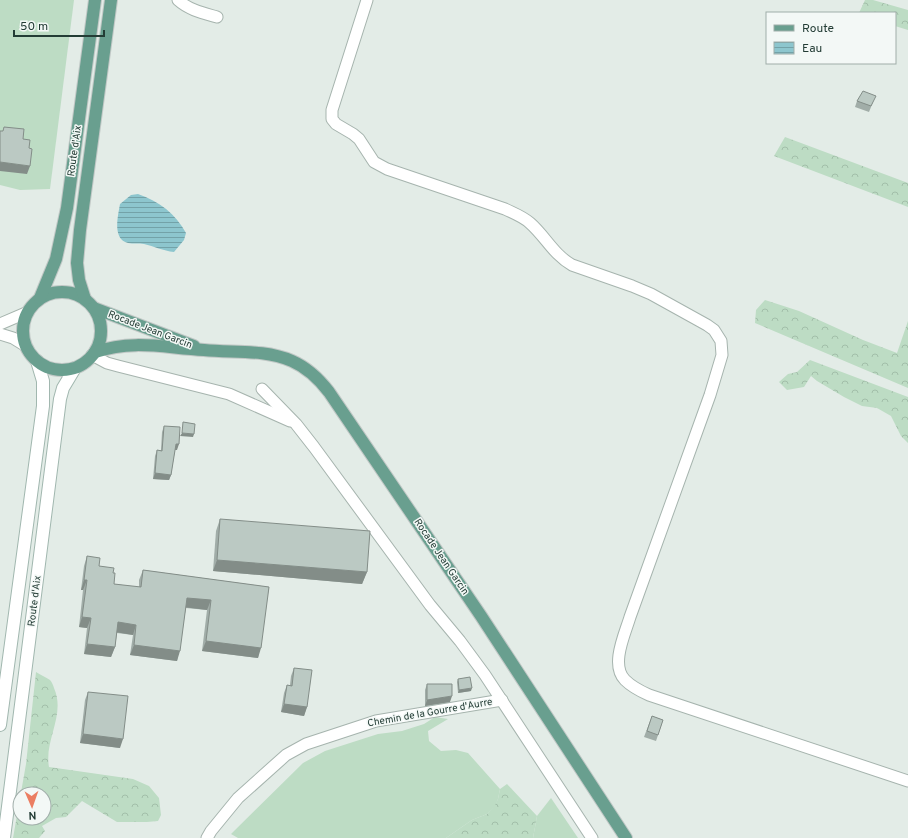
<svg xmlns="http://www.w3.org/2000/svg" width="908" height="838" font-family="Overpass,sans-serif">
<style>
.grass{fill:#bddcc4}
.forest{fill:url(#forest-crowns);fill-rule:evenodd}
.water{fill:url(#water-rules)}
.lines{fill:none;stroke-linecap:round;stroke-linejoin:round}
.street-casing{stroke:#a6b4ae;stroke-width:13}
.secondary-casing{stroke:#a1b7af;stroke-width:14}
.primary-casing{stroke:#c1c8c6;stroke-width:14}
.street{stroke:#fff;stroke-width:11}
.secondary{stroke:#fff;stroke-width:12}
.primary{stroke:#699f8f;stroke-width:12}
.wall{fill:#a1ada8}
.shaded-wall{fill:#838d88}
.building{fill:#bbc9c3;stroke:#838d88}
.labels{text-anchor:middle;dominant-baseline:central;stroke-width:3;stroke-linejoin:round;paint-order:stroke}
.street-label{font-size:10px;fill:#233c35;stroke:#f3f8f6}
</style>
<defs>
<pattern id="forest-crowns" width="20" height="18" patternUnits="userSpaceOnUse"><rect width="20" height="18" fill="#bddcc4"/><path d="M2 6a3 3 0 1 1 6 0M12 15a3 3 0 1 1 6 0" fill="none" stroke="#a2bea9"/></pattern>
<pattern id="water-rules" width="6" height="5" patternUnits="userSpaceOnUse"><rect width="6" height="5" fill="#8dc6ce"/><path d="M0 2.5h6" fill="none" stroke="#73a2a8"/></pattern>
</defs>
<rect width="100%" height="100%" fill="#e3ece7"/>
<g class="grass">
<path d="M 0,0 L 74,0 L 50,189 L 20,190 L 0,185 Z"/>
<path d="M 435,717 L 448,719 L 428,731 L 429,741 L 441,751 L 456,750 L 468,753 L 500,789 L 498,799 L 495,807 L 487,814 L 472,820 L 446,838 L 238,838 L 231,834 L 303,763 L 325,751 L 378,734 L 402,731 L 424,724 Z"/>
<path d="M 551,798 L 578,838 L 533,838 L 537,816 Z"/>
</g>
<g class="forest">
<path d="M 865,0 L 873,0 L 908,10 L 908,30 L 895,26 L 895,13 L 859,13 Z"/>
<path d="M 785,137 L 908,183 L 908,207 L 774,156 Z"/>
<path d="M 765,300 L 799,311 L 863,340 L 897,353 L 908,321 L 908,388 L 755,323 L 756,310 Z"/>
<path d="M 810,360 L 908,397 L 908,443 L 901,436 L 891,416 L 877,408 L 862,406 L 844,397 L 817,381 L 811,376 L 804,387 L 787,390 L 779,382 L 788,374 L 797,372 Z"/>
<path d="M 36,672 C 40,675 46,677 50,680 C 52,682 53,685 54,688 C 66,715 44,740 49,767 L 133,779 L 149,786 L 159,798 L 161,815 L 158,821 L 147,822 L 117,822 L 82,801 L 66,817 L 56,818 L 42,826 L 45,831 L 39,838 L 13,838 L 26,764 ZM 20,794 L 44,794 L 44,818 L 20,818 Z"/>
<path d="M 507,784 L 537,816 L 533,838 L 446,838 L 472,820 L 487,814 L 494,807 L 498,799 L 500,789 Z"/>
</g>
<path class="water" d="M 138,194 C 159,201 176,214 186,233 L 184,240 L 174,252 C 163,251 154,246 144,244 C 139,243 133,244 128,243 C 112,239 118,216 120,204 L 131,195 Z"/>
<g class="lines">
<defs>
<g id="street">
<path d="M 178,0 C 189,10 203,13 217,17"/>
<path d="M 367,0 L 332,110 L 332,119 L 336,124 L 353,134 L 359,139 L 374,162 L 387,169 L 505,209 C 513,213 522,216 530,223 C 545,236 554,255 572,265 L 632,286 L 651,294 L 707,325 L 714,330 L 721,341 L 722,355 L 710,395 L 630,617 C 625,634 610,665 625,680 C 632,687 640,691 649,695 L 908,781"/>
<path d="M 0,324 L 28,312"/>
<path d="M 0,334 L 13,338 L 26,346"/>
<path d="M 92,355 L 107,363 L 118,366 L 229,394 L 290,421"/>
<path d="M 262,389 L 296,424 L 314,447 L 430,605 L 460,641 L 485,675 L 592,838"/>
<path d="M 207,838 L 211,831 L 238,798 L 286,755 L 306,744 L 376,721 L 502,700"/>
</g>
<g id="secondary">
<path d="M 0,725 L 43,406 L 43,381 L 37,361"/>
<path d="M 4,838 L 60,399 L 63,388 L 75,368"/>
</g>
<g id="primary">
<circle cx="62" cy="331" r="39"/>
<path d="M 40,298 L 56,259 L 67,208 L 95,0"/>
<path d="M 85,299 L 79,280 L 77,263 L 80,230 L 111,0"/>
<path d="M 94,308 L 194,346"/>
<path d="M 95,352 C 135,339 164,348 204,350 C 234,353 264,349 292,361 C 308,368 319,379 329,392 L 481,616 L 626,838"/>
</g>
</defs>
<use href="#street" class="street-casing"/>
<use href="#secondary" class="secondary-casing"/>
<use href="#primary" class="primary-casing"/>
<use href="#street" class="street"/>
<use href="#secondary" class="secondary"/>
<use href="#primary" class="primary"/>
</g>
<g class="wall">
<path d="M 857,101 L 873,102 L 869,112 L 855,107 Z"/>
<path d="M 164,426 L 177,450 L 175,450 L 171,475 L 169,480 L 153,479 L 155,456 L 157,450 L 161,450 L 162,432 Z"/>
<path d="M 220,519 L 367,572 L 362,584 L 213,571 L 216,531 Z"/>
<path d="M 87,556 L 99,566 L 113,573 L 114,584 L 139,587 L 139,580 L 143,570 L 269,587 L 258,658 L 202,651 L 207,610 L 186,608 L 177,661 L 130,655 L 133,635 L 117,633 L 115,647 L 111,657 L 84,654 L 87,628 L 79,627 L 83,590 L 81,590 L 84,566 Z"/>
<path d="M 294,668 L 307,707 L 304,716 L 281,712 L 284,693 L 287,685 L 290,685 L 291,676 Z"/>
<path d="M 458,679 L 471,691 L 458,693 L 457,682 Z"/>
<path d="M 427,684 L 450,702 L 425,706 L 425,690 Z"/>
<path d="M 88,692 L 120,748 L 80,743 L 85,700 Z"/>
<path d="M 652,716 L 663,720 L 656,741 L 644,737 Z"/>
</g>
<g class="shaded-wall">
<path d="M 0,162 L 30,166 L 27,174 L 0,171 Z"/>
<path d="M 182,433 L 194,434 L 193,437 L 180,436 Z"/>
<path d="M 176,444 L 179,444 L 177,450 L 174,450 Z"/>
<path d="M 155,473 L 171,475 L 169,480 L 153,479 Z"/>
<path d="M 217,560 L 367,572 L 362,584 L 213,571 Z"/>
<path d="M 84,580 L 87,580 L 83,590 L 81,590 Z"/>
<path d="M 187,598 L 211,600 L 207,610 L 183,607 Z"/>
<path d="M 82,617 L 91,618 L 87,628 L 79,627 Z"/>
<path d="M 118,622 L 136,625 L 133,635 L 115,632 Z"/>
<path d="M 206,641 L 261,648 L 258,658 L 202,651 Z"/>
<path d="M 87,644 L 115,647 L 111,657 L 84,654 Z"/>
<path d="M 134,645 L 180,651 L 177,661 L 130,655 Z"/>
<path d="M 472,688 L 471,691 L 458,693 L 459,690 Z"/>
<path d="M 452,696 L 450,702 L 425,706 L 427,700 Z"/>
<path d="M 284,704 L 307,707 L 304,716 L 281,712 Z"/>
<path d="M 83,734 L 123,739 L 120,748 L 80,743 Z"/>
</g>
<g class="building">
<path d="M 863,91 L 876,96 L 871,106 L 857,101 Z"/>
<path d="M 4,127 L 24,129 L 23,139 L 30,140 L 29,148 L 32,149 L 30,166 L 0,162 L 0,131 L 3,131 Z"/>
<path d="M 183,422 L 195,424 L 194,434 L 182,433 Z"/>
<path d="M 164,426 L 180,427 L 179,444 L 176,444 L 171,475 L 155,473 L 157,450 L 162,451 Z"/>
<path d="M 220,519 L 370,531 L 367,572 L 217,560 Z"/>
<path d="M 87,556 L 100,558 L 99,566 L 114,568 L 113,573 L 115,573 L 114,584 L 141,587 L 143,570 L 269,587 L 261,648 L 206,641 L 211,600 L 187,598 L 180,651 L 134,645 L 136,625 L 118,622 L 115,647 L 87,644 L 91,618 L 82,617 L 87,580 L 84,580 Z"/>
<path d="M 294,668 L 312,670 L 307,707 L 284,704 L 287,685 L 292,686 Z"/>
<path d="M 470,677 L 472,688 L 459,690 L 458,679 Z"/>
<path d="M 427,684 L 452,684 L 452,696 L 427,700 Z"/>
<path d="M 88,692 L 128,696 L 123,739 L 83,734 Z"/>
<path d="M 652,716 L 663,720 L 658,735 L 647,731 Z"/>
</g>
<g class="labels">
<g class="street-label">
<text transform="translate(75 151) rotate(-82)">Route d'Aix</text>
<text transform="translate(150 330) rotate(21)">Rocade Jean Garcin</text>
<text transform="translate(441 557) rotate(56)">Rocade Jean Garcin</text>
<text transform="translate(35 601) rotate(-83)">Route d'Aix</text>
<text transform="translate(430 713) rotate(-10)">Chemin de la Gourre d'Aurre</text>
</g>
</g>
<rect x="766" y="12" width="130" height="52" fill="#f3f8f6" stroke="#a0ada9"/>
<rect x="774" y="25" width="20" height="6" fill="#699f8f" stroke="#a0ada9"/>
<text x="802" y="32" font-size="12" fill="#233c35">Route</text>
<rect x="774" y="42" width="20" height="12" fill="url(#water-rules)" stroke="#a0ada9"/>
<text x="802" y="52" font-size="12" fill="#233c35">Eau</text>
<g transform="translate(32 806) rotate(178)"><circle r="19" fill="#f3f8f6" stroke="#a0ada9"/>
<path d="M0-3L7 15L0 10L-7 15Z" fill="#eb7e62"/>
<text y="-6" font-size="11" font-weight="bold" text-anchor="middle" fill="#233c35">N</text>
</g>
<path d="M14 30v6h90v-6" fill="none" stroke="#233c35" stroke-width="2"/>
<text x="20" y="30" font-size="12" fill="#233c35" stroke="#f3f8f6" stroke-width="3" paint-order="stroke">50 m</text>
</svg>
